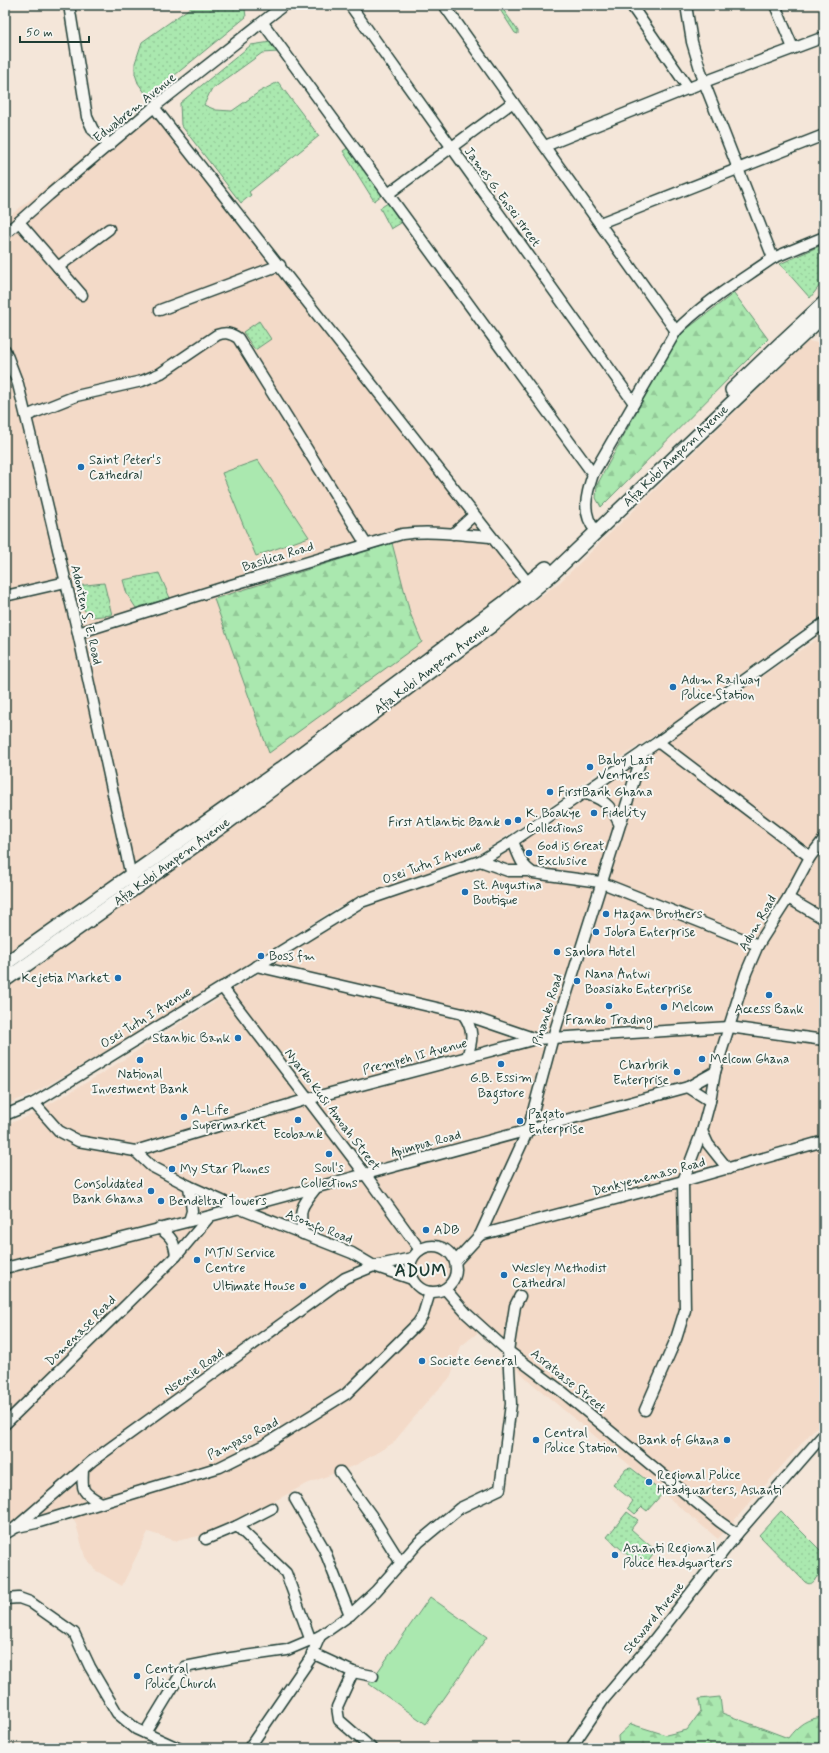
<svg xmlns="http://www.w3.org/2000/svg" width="829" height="1753" font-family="Mynerve,sans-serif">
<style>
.built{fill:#f3dac8}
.grass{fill:url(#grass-dots);stroke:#649272}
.forest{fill:url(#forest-firs);stroke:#649272}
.pitch{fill:#aae8af;stroke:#649272}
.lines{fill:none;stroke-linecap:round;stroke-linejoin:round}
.minor-casing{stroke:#1f3d34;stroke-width:13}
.major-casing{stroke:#1f3d34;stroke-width:16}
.minor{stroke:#f6f6f2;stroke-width:10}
.major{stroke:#f6f6f2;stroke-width:13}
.poi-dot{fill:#1f6fb2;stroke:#f6f6f2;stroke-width:1.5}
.labels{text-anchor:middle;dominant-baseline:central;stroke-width:4;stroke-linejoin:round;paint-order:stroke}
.street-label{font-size:13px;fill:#1f3d34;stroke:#f6f6f2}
.poi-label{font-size:13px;fill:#1f3d34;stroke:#f6f6f2;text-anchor:start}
.district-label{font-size:17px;font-weight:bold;letter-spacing:1px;fill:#1f3d34;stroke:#f6f6f2}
</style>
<defs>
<pattern id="grass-dots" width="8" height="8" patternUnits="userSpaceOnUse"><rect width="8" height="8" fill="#aae8af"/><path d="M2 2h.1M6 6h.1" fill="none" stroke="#92c897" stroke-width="1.8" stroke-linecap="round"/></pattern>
<pattern id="forest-firs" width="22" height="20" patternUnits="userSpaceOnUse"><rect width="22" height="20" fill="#aae8af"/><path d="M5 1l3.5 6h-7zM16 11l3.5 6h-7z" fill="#92c897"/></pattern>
</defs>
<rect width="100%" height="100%" fill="#f4e6d9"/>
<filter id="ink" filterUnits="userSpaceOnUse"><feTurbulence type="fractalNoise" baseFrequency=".025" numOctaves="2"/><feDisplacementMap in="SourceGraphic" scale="8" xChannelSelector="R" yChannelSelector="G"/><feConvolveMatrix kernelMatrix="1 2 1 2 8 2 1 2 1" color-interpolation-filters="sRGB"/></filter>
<g filter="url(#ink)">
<g class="built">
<path d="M 154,99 L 527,577 L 318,745 L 5,960 L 5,220 Z"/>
<path d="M 808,341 L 824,344 L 824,614 L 675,722 L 595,774 L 491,846 L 434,870 L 373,891 L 336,908 L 263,955 L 124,1041 L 32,1094 L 5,1105 L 5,985 L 560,582 Z"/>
<path d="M 824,634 L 824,1434 L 816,1427 L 718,1539 L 528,1380 L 480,1331 L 461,1346 L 450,1378 L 432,1396 L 393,1443 L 358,1464 L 304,1485 L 220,1531 L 177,1541 L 148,1532 L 122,1586 L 95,1570 L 85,1557 L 76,1524 L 69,1513 L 5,1538 L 5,1125 L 29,1116 L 101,1074 L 316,937 L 363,909 L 398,894 L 454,877 L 507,851 Z"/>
</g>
<g class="grass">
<path d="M 194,5 L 238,5 L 245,9 L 246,17 L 148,97 L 138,83 L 135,74 L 135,63 L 142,42 Z"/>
<path d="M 497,5 L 500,5 L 518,31 L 518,34 L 515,33 Z"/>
<path d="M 271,42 L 278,52 L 262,53 L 211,90 L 204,105 L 216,110 L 232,111 L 259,92 L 278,82 L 319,136 L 249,192 L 251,195 L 241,203 L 181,125 L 180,103 L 251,45 Z"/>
<path d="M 349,147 L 382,195 L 374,201 L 343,151 Z"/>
<path d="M 388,203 L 401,223 L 391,229 L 380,208 Z"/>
<path d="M 824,244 L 824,280 L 810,298 L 780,264 Z"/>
<path d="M 259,321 L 271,339 L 255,350 L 243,332 Z"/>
<path d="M 159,573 L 170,598 L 136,608 L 127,594 L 123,580 Z"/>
<path d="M 104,583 L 112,615 L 92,617 L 84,610 L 77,586 Z"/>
<path d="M 631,1468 L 663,1493 L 647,1511 L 642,1507 L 635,1514 L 628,1508 L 633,1501 L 613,1485 L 626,1469 Z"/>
<path d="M 781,1511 L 824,1554 L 824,1571 L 815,1579 L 815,1580 C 812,1584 809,1585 805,1582 L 759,1535 Z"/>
<path d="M 627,1512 L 638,1520 L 631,1529 L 656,1551 L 643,1568 L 607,1537 Z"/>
</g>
<g class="forest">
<path d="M 734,293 L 768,339 L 601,507 L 596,498 L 597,485 L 666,357 L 683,332 Z"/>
<path d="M 392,543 L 410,613 L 422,642 L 269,753 L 214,599 Z"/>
<path d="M 720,1697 L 722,1713 L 788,1738 C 798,1725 807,1718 824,1717 L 824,1748 L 619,1748 L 618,1736 L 631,1724 L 666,1735 L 687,1730 L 701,1711 L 699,1699 Z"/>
</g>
<g class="pitch">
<path d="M 258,460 L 309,537 L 256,556 L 222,473 Z"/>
<path d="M 430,1597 L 487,1637 L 426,1724 L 369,1684 Z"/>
</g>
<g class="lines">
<defs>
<g id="minor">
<path d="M 69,5 L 87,117 L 93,130 L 110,145"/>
<path d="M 350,5 L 634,403"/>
<path d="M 444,5 L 676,331"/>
<path d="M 631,5 L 689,89"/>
<path d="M 686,5 L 692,42 L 704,82 L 773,258 L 824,237"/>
<path d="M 775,5 L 793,48"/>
<path d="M 263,23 L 593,474"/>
<path d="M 154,107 L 532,588"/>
<path d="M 545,146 L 704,82 L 824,37"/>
<path d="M 388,194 L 513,102"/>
<path d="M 19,222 L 82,295"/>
<path d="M 600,223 L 824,135"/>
<path d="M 5,234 L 49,195 L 154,107 L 284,5"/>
<path d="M 58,267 L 109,229"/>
<path d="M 160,310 L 280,265"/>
<path d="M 5,350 L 18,384 L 45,495 L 78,633 L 132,881"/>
<path d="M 26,416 L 76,396 L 142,381 L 161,373 L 217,335 C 226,332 230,333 238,338 L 366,544"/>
<path d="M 596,531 C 581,514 586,495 593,474 L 676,331 C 704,302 740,281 773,258"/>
<path d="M 453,534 L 474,515"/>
<path d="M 5,596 L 66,582"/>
<path d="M 78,633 L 228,586 L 402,534 C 431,530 462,535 491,537"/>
<path d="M 658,742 L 810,857"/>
<path d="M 582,793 C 602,798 610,804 619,823"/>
<path d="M 513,841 C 518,854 521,866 533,873 L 600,882 L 758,945"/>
<path d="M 480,861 L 508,871 L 530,871"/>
<path d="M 788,898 L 824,919"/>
<path d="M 256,966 L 463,1014 L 536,1039"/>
<path d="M 222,987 L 365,1174 L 420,1250"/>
<path d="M 463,1014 C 474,1030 473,1039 467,1057"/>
<path d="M 688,1087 L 710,1101"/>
<path d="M 34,1103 L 59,1131 L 78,1141 L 135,1151 L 308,1099 L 536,1039 L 729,1027 L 824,1040"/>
<path d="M 5,1115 L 34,1103 L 361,902 L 480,861 L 513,841 L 658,742 L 824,623"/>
<path d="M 702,1131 L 708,1144 L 728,1169"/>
<path d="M 135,1151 L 151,1166 L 189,1186 L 238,1208 L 352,1253 L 374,1266 L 412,1279"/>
<path d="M 189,1221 L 192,1211 L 189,1186"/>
<path d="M 159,1228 C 172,1237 174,1241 176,1256"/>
<path d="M 303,1234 C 299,1209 300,1208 316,1188"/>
<path d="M 480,1235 L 683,1181 L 824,1141"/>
<circle cx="433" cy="1269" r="23"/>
<path d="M 455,1262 L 480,1235 L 528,1130 L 553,1037 L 643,752"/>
<path d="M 5,1268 L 210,1216 L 688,1087 L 715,1072"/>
<path d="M 445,1289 L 467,1314 L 508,1351 L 564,1393 L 720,1522 L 737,1534"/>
<path d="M 645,1410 L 676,1339 L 685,1310 L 683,1181 L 702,1131 L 710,1101 L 715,1072 L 729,1027 L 746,973 L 758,945 L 788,898 L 810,857 L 824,839"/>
<path d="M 5,1424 L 176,1256 L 210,1216"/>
<path d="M 83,1469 C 82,1492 81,1491 101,1503"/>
<path d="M 340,1472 L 371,1515 L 401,1563"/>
<path d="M 295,1499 L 324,1549 L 350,1615"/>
<path d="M 237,1526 L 272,1508"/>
<path d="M 17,1527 L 36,1523 L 220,1467 L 264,1445 L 346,1394 L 418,1323 L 423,1315 L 430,1292"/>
<path d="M 5,1534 L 15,1528 L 92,1461 L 345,1278 L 374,1266 L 412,1258"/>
<path d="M 206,1539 L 237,1526 L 286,1573 L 311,1641"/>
<path d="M 5,1599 L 19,1598 L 30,1602 L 74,1633 L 90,1667 L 117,1713 L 136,1729 L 178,1748"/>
<path d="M 312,1653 L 353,1672 L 373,1676"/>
<path d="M 353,1672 L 337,1707 L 339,1720 L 371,1748"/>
<path d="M 145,1733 L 185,1667 L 231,1658 L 287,1650 L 320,1636 L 350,1615 L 376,1591 L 419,1542 L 460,1508 L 500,1489 L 511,1404 L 508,1351 L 515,1306 L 520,1296"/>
<path d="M 249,1748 L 310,1659 L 320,1636"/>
<path d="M 571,1748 L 604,1699 L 650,1645 L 737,1534 L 824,1434"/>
</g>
<g id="major">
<path d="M 732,390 L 780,344 L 824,303"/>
<path d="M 5,964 L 270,777 L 504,603 L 546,568"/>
<path d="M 5,980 L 224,825 L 492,625 L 552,574 L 824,315"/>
</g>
</defs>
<use href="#minor" class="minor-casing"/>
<use href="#major" class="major-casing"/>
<use href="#minor" class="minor"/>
<use href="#major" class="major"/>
</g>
</g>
<g class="poi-dot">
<circle cx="81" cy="467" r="4"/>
<circle cx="673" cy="687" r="4"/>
<circle cx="590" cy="767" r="4"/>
<circle cx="550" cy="792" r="4"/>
<circle cx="594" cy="813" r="4"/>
<circle cx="518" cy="820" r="4"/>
<circle cx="508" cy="822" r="4"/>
<circle cx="529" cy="853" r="4"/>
<circle cx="465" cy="892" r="4"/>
<circle cx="606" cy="914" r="4"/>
<circle cx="596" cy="932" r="4"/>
<circle cx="557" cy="952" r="4"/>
<circle cx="261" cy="956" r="4"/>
<circle cx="118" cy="978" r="4"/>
<circle cx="577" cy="981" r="4"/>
<circle cx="769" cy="995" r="4"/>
<circle cx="609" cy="1006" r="4"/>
<circle cx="664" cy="1007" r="4"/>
<circle cx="238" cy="1038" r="4"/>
<circle cx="702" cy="1059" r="4"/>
<circle cx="140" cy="1060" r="4"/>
<circle cx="501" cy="1064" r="4"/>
<circle cx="677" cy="1072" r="4"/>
<circle cx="184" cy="1117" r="4"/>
<circle cx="298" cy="1120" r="4"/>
<circle cx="520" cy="1121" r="4"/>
<circle cx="329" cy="1154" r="4"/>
<circle cx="172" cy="1169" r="4"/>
<circle cx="151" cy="1191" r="4"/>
<circle cx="161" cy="1201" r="4"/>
<circle cx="426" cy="1230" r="4"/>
<circle cx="197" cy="1260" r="4"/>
<circle cx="504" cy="1275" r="4"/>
<circle cx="303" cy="1286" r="4"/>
<circle cx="422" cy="1361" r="4"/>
<circle cx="536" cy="1440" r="4"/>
<circle cx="727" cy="1440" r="4"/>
<circle cx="649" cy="1482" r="4"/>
<circle cx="615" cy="1555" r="4"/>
<circle cx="137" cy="1676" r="4"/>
</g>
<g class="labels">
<g class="street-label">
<text transform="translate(135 108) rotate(-39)">Edwabrem Avenue</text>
<text transform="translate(502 197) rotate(54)">James G. Ensei street</text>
<text transform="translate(676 456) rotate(-44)">Afia Kobi Ampem Avenue</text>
<text transform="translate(278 557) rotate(-17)">Basilica Road</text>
<text transform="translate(86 615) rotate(77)">Adonten S. E. Road</text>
<text transform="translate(432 669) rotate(-37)">Afia Kobi Ampem Avenue</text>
<text transform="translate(172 862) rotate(-36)">Afia Kobi Ampem Avenue</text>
<text transform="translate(432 863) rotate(-20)">Osei Tutu I Avenue</text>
<text transform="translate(758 923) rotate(-60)">Adum Road</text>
<text transform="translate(548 1010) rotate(-73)">Pinanko Road</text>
<text transform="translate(146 1018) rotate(-32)">Osei Tutu I Avenue</text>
<text transform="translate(415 1057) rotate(-15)">Prempeh II Avenue</text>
<text transform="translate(332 1110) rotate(53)">Nyarko Kusi Amoah Street</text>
<text transform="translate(426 1144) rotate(-15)">Apimpua Road</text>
<text transform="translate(649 1177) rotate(-15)">Denkyemenaso Road</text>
<text transform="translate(319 1227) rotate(22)">Asomfo Road</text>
<text transform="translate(81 1331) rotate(-45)">Domenase Road</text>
<text transform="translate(194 1372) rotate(-36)">Nsenie Road</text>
<text transform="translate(568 1381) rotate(39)">Asratoase Street</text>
<text transform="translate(243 1439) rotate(-27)">Pampaso Road</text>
<text transform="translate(654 1618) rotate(-51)">Steward Avenue</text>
</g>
<g class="poi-label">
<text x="89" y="460">Saint Peter's<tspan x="89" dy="15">Cathedral</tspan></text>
<text x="681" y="680">Adum Railway<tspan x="681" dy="15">Police Station</tspan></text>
<text x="598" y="760">Baby Last<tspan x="598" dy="15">Ventures</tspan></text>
<text x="558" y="792">FirstBank Ghana</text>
<text x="526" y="813">K. Boakye<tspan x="526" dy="15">Collections</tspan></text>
<text x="602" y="813">Fidelity</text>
<text x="500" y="822" text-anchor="end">First Atlantic Bank</text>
<text x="537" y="846">God is Great<tspan x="537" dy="15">Exclusive</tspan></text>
<text x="473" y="885">St. Augustina<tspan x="473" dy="15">Boutique</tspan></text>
<text x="614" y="914">Hagan Brothers</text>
<text x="604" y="932">Jobra Enterprise</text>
<text x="565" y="952">Sanbra Hotel</text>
<text x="269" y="956">Boss fm</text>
<text x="585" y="974">Nana Antwi<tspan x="585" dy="15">Boasiako Enterprise</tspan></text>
<text x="110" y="978" text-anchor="end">Kejetia Market</text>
<text x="672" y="1007">Melcom</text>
<text x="769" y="1009" text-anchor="middle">Access Bank</text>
<text x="609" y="1020" text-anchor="middle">Franko Trading</text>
<text x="230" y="1038" text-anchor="end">Stanbic Bank</text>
<text x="710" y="1059">Melcom Ghana</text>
<text x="669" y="1065" text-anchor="end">Charbrik<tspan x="669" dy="15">Enterprise</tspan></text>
<text x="140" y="1074" text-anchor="middle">National<tspan x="140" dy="15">Investment Bank</tspan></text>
<text x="501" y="1078" text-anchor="middle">G.B. Essim<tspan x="501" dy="15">Bagstore</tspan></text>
<text x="192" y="1110">A-Life<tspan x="192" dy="15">Supermarket</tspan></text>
<text x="528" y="1114">Pagato<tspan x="528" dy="15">Enterprise</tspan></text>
<text x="298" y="1134" text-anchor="middle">Ecobank</text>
<text x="329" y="1168" text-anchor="middle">Soul's<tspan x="329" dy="15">Collections</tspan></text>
<text x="180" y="1169">My Star Phones</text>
<text x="143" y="1184" text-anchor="end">Consolidated<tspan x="143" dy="15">Bank Ghana</tspan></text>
<text x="169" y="1201">Bendeltar Towers</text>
<text x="434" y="1230">ADB</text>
<text x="205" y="1253">MTN Service<tspan x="205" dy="15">Centre</tspan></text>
<text x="512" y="1268">Wesley Methodist<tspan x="512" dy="15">Cathedral</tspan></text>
<text x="295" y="1286" text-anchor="end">Ultimate House</text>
<text x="430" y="1361">Societe General</text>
<text x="544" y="1433">Central<tspan x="544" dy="15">Police Station</tspan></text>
<text x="719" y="1440" text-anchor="end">Bank of Ghana</text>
<text x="657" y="1475">Regional Police<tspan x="657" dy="15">Headquarters, Ashanti</tspan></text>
<text x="623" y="1548">Ashanti Regional<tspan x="623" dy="15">Police Headquarters</tspan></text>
<text x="145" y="1669">Central<tspan x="145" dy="15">Police Church</tspan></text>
</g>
<g class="district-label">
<text x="421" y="1271">ADUM</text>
</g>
</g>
<rect width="829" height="1753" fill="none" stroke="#f6f6f2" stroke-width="20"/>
<rect x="10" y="10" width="809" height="1733" fill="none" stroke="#1f3d34" stroke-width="1.5" filter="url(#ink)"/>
<path d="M20 36v6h69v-6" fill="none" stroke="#1f3d34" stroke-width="2"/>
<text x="26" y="36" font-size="12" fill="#1f3d34" stroke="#f6f6f2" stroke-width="3" paint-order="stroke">50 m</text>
</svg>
